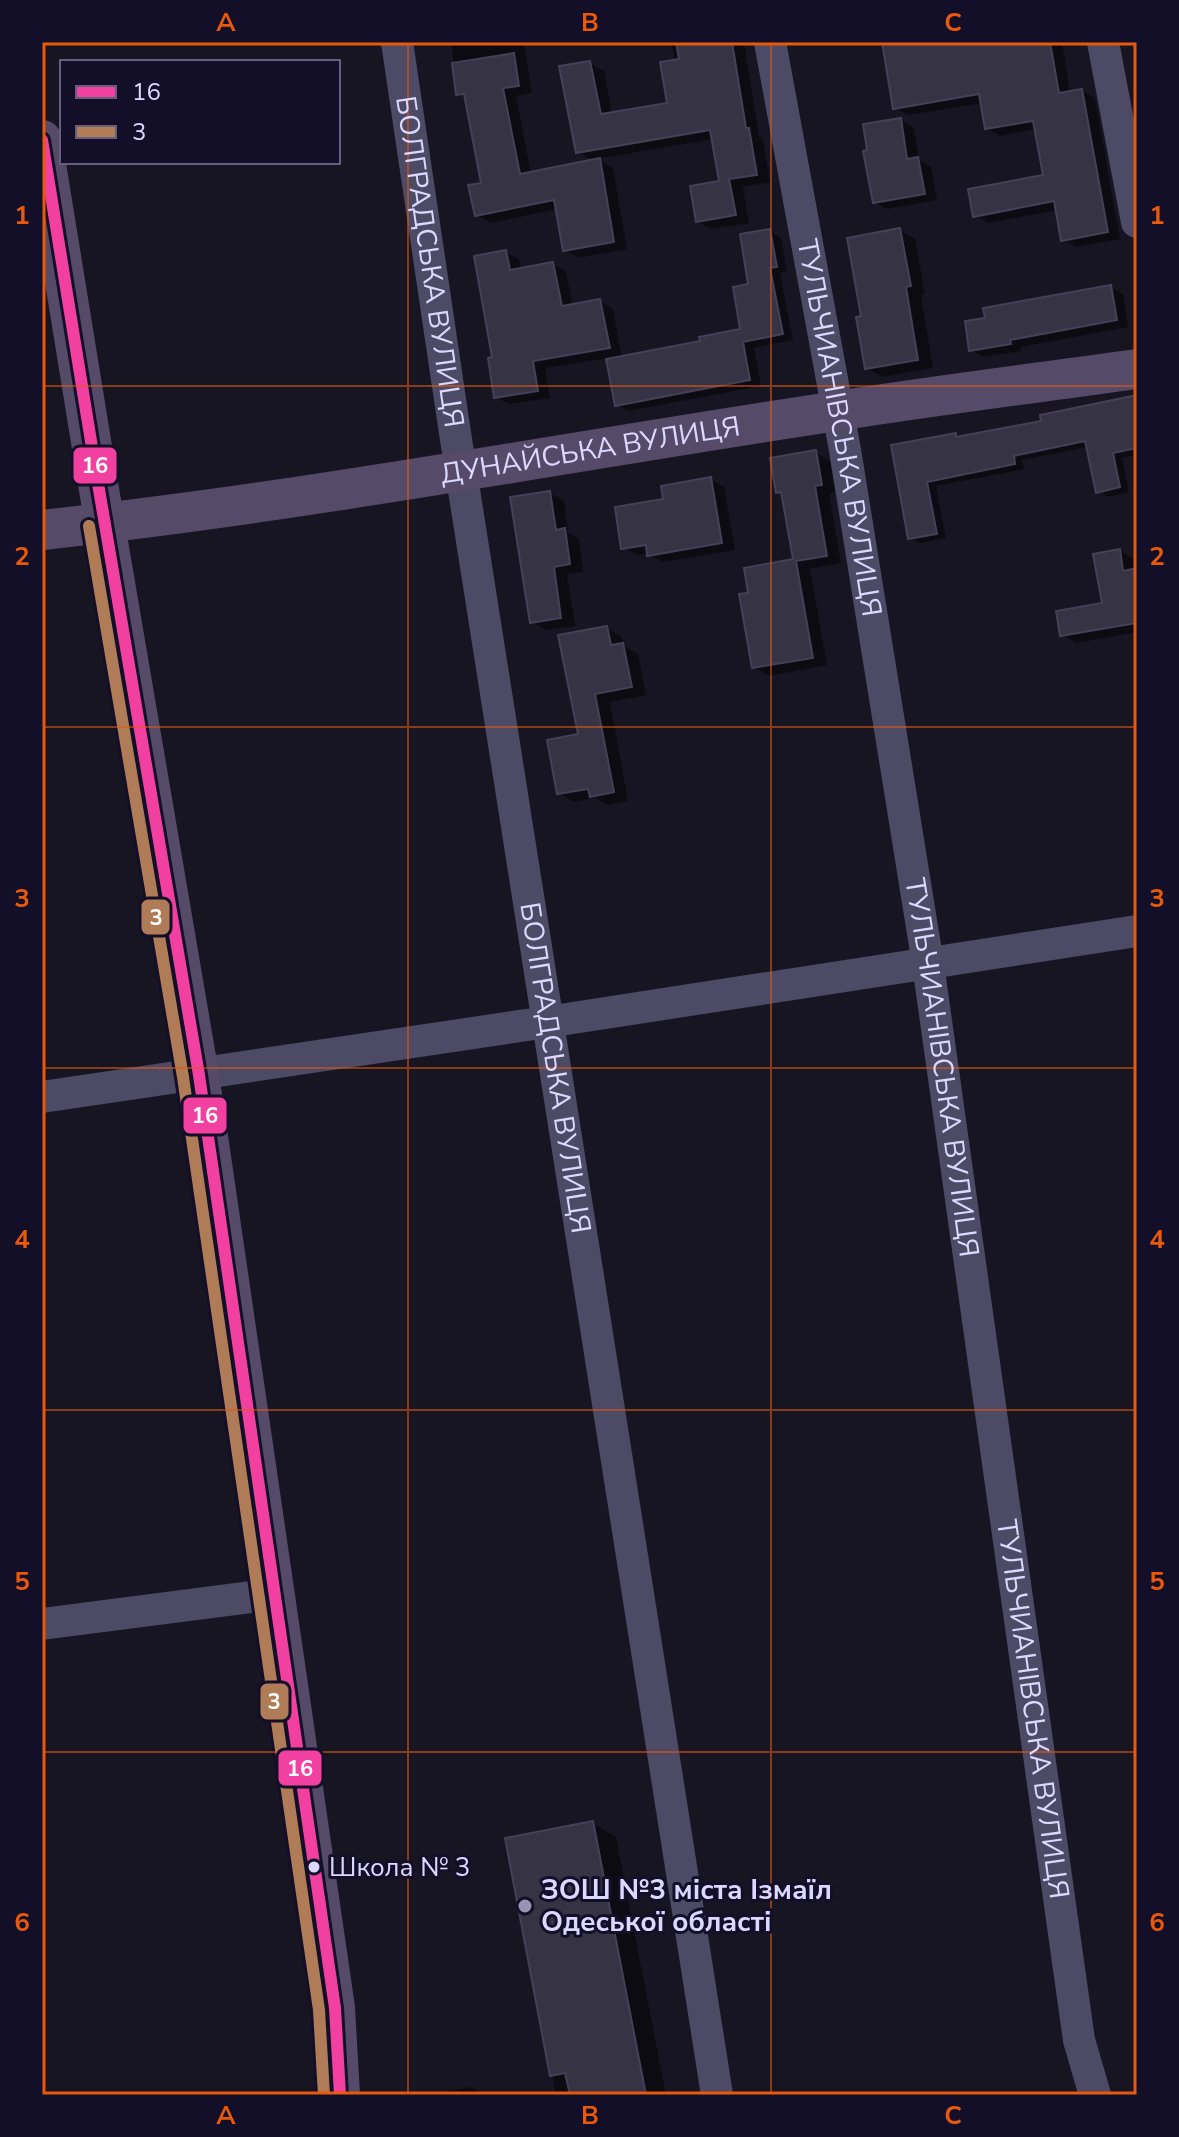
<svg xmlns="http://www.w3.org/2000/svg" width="1179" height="2137" font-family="'Nunito Sans',sans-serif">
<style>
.shadow{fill:#0007}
.building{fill:#363345;stroke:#454057;stroke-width:2}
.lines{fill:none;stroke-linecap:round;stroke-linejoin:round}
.minor{stroke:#4c4a64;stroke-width:32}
.major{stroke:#554b69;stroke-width:40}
.bus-1-casing{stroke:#140f29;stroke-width:18}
.bus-2-casing{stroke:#140f29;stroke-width:18}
.bus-1{stroke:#f240a1;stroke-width:12}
.bus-2{stroke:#b07c57;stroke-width:12}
.grid{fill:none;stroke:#e8590c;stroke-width:2;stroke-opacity:0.55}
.bus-dot{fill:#ddd8ff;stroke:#140f29;stroke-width:3}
.poi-dot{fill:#9894b2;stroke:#140f29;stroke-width:3}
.labels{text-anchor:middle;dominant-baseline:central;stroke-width:6;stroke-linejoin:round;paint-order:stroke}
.bus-label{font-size:26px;fill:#ddd8ff;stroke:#140f29;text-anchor:start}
.street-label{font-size:28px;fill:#ddd8ff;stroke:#140f29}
.poi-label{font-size:28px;font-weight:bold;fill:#ddd8ff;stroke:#140f29;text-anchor:start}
.line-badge{stroke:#140f29;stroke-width:3}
.badge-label{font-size:22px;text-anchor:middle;font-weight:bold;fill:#fff}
.neatline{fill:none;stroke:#e8590c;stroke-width:3}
.grid-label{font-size:26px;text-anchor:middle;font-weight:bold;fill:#e8590c}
</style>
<rect width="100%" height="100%" fill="#181523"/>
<g class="shadow">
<path d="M 451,42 L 524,42 L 532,93 L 516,96 L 531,174 L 594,161 L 578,152 L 590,63 L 604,71 L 612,114 L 669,105 L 675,61 L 671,42 L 744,42 L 759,136 L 763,138 L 770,182 L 743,187 L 749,223 L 711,229 L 697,221 L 721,183 L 714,139 L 597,159 L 613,168 L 627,249 L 579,258 L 565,250 L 558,209 L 491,223 L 477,215 L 483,184 L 467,99 L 458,94 Z"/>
<path d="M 884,42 L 1062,42 L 1070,93 L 1082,91 L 1095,98 L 1120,239 L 1076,247 L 1063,240 L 1058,210 L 988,223 L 974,215 L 1045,177 L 1037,129 L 1000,136 L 987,128 L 983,103 L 908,115 L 895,108 Z"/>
<path d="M 901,120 L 914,128 L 919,159 L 931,167 L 937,200 L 887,209 L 874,202 Z"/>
<path d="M 899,230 L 915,239 L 925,294 L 921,295 L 933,368 L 882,377 L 867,368 L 863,318 Z"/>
<path d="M 770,231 L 781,238 L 787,272 L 780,273 L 793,340 L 754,348 L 761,386 L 628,411 L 617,405 L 608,358 L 545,368 L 550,398 L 509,404 L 496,397 L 494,359 L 505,252 L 519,259 L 521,270 L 553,264 L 566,271 L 573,306 L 600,301 L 613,309 L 622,358 L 702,343 L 743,331 L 751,286 Z"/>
<path d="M 1110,287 L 1123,294 L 1128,327 L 1021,347 L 1022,351 L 983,357 L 971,350 Z"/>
<path d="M 1137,397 L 1137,455 L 1122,458 L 1129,492 L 1108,497 L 1098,491 L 1088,447 L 1022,460 L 1024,469 L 936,486 L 946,538 L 919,543 L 910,538 L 893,447 L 955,435 L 960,438 L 1043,422 Z"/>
<path d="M 815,452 L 830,461 L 835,492 L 829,494 L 841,563 L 810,569 L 827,665 L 769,676 L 754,667 L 751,594 L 796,561 L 784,495 L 778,491 Z"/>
<path d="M 710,479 L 724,487 L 735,550 L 663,562 L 648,554 L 637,555 L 623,547 L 665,501 Z"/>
<path d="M 550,493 L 564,501 L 568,533 L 579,538 L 583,572 L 567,574 L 575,626 L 546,630 L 532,622 Z"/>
<path d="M 1120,551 L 1134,559 L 1137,570 L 1137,632 L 1076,643 L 1061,634 L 1104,605 Z"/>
<path d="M 607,628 L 622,637 L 624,646 L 638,654 L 646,695 L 610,702 L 628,801 L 607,805 L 596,798 L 574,802 L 559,793 L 580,736 Z"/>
<path d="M 593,1823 L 616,1837 L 666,2095 L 556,2095 L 507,1840 Z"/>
<path d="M 471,2087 L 485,2095 L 426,2095 Z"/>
</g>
<g class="building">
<path d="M 676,42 L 732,42 L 746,128 L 749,128 L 757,175 L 729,179 L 736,215 L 696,222 L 690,186 L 719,181 L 710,130 L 576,153 L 559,66 L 590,61 L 601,114 L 667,103 L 660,62 L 679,59 Z"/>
<path d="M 882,42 L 1050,42 L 1059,93 L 1082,89 L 1108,232 L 1061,241 L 1054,201 L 973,217 L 968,189 L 1043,175 L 1033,121 L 985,129 L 979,94 L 893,109 Z"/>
<path d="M 514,53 L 519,86 L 503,88 L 520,174 L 600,158 L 614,242 L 563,251 L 554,200 L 475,216 L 468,185 L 481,183 L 464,94 L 456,95 L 452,63 Z"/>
<path d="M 901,118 L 907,159 L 918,157 L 925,194 L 873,203 L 863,151 L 867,150 L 863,124 Z"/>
<path d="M 900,228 L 911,286 L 906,287 L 918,360 L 865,369 L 856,317 L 861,316 L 847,238 Z"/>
<path d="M 770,229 L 777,267 L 770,268 L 783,334 L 743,342 L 750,380 L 615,406 L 606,359 L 700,341 L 699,337 L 740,329 L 733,287 L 748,284 L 740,234 Z"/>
<path d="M 506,250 L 510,270 L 553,262 L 562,306 L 600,299 L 610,348 L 533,361 L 538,391 L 494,398 L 488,358 L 492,357 L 474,256 Z"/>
<path d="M 1111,285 L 1117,320 L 1010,340 L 1011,344 L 969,351 L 965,321 L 985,318 L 983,308 Z"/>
<path d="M 1137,395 L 1137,448 L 1113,453 L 1120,487 L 1096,493 L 1085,441 L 1014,456 L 1015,464 L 927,482 L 937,534 L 908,539 L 891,445 L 956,433 L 956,437 L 1041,421 L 1040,415 Z"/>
<path d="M 816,450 L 822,485 L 815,486 L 827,556 L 796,561 L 813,658 L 752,668 L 739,594 L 748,593 L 744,568 L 793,559 L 781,492 L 776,493 L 770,458 Z"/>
<path d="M 711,477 L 722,543 L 647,556 L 646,545 L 621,549 L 615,507 L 663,499 L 661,486 Z"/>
<path d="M 550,491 L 556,530 L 565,528 L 570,564 L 554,567 L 561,618 L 530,623 L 510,497 Z"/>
<path d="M 1120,549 L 1123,571 L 1137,568 L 1137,623 L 1060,636 L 1056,611 L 1102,603 L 1093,554 Z"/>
<path d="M 607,626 L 611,645 L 623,643 L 632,687 L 595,694 L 614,792 L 590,797 L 588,789 L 557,794 L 547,740 L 578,734 L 558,635 Z"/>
<path d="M 593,1821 L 646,2095 L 570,2095 L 565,2073 L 550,2076 L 505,1838 Z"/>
</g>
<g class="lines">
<g class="minor">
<path id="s1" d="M 397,42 L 455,433 L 717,2095"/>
<path id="s2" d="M 770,42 L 845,450 L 928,964 L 1079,2040 L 1095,2095"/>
<path d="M 1103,42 L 1137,222"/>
<path d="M 42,1097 L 547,1022 L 1137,931"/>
<path d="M 42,1624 L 275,1594"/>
</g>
<g class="major">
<path d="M 42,140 L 96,472 L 199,1075 L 335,2008 L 340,2095"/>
<path id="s3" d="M 42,530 C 309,501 572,451 837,411 C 937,395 1037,383 1137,369"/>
</g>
<defs>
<path id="bus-1" d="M 42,140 L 96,472 L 199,1075 L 335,2008 L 340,2095"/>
<path id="bus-2" d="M 89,526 L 183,1077 L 319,2010 L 324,2095"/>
</defs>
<use href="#bus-1" class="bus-1-casing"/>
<use href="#bus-2" class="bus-2-casing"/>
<use href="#bus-1" class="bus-1"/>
<use href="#bus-2" class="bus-2"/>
</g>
<path class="grid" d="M 408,42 L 408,2095M 771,42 L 771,2095M 42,386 L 1137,386M 42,727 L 1137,727M 42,1068 L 1137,1068M 42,1410 L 1137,1410M 42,1752 L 1137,1752"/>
<circle class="bus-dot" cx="314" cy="1867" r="7"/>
<circle class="poi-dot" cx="525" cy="1906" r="8"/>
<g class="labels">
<g class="bus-label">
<text x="329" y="1867">Школа № 3</text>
</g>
<g class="street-label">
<text stroke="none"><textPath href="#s1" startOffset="222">БОЛГРАДСЬКА ВУЛИЦЯ</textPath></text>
<text stroke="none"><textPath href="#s2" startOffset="392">ТУЛЬЧИАНІВСЬКА ВУЛИЦЯ</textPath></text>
<text stroke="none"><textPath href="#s3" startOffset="554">ДУНАЙСЬКА ВУЛИЦЯ</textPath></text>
<text stroke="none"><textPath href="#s2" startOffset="1040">ТУЛЬЧИАНІВСЬКА ВУЛИЦЯ</textPath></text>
<text stroke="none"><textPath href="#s1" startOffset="1038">БОЛГРАДСЬКА ВУЛИЦЯ</textPath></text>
<text stroke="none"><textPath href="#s2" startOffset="1688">ТУЛЬЧИАНІВСЬКА ВУЛИЦЯ</textPath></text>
</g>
<g class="poi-label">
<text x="541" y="1890">ЗОШ №3 міста Ізмаїл<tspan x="541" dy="32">Одеської області</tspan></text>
</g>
</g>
<g class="line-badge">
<rect x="72" y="446" width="46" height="39" rx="8" fill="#f240a1"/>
<rect x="140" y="898" width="31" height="38" rx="8" fill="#b07c57"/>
<rect x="182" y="1096" width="46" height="39" rx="8" fill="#f240a1"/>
<rect x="259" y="1682" width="31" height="39" rx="8" fill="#b07c57"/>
<rect x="277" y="1749" width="46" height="38" rx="8" fill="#f240a1"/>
</g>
<g class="badge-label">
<text x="95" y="473">16</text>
<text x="156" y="925">3</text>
<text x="205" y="1123">16</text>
<text x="274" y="1709">3</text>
<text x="300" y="1776">16</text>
</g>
<rect width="1179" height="2137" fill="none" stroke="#140f29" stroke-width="88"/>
<rect x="60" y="60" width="280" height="104" fill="#140f29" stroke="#645f7f" stroke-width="2"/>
<rect x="76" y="86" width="40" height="12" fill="#f240a1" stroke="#645f7f" stroke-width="2"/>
<text x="132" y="100" font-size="24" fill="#ddd8ff">16</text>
<rect x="76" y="126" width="40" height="12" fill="#b07c57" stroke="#645f7f" stroke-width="2"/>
<text x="132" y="140" font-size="24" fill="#ddd8ff">3</text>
<rect x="44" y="44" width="1091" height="2049" class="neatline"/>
<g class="grid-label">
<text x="226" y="31">A</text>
<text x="590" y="31">B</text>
<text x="953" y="31">C</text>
<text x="22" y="224">1</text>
<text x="1157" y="224">1</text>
<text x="22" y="565">2</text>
<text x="1157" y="565">2</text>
<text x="22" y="907">3</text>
<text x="1157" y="907">3</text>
<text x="22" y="1248">4</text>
<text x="1157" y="1248">4</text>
<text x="22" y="1590">5</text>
<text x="1157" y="1590">5</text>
<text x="22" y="1931">6</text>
<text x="1157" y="1931">6</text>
<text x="226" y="2124">A</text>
<text x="590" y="2124">B</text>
<text x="953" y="2124">C</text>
</g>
</svg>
